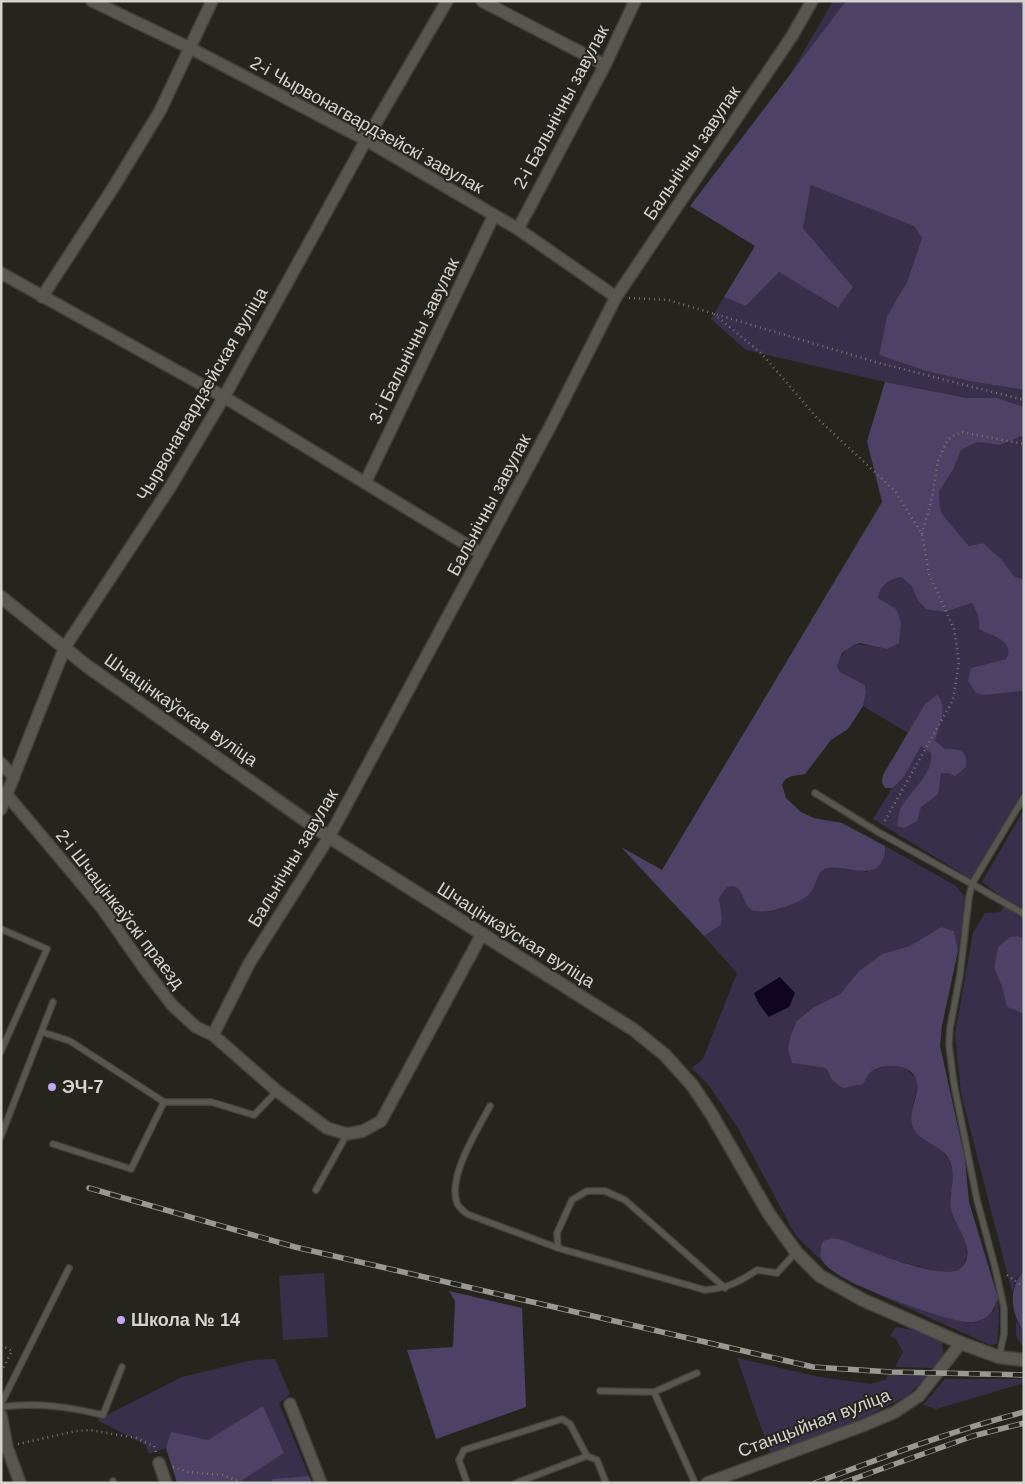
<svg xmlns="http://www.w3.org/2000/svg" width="1025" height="1484" font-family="Arial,sans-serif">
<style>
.green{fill:#38304b}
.forest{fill:#4d4265}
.water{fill:#100521}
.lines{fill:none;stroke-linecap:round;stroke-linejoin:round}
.service-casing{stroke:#41413c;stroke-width:8}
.minor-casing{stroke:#41413c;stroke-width:14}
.tertiary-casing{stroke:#41413c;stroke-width:15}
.path{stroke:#777771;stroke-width:2.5;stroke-dasharray:1 4;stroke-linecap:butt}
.service{stroke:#575750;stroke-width:5.5}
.minor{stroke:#575750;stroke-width:11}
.tertiary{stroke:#575750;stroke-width:12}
.rail-casing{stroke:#999993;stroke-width:5.5}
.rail{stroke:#25251e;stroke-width:4;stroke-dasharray:11;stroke-linecap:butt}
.poi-dot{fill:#c0a8f4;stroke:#25251e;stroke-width:2}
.labels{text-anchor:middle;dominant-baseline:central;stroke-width:4;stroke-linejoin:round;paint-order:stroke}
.street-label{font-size:18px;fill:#d4d4cf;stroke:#25251e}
.poi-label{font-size:18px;font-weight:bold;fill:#d4d4cf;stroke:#25251e;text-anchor:start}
</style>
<rect width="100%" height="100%" fill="#25251e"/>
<g class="green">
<path d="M 833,1 L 846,1 L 790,75 Z"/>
<path d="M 811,185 L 914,226 L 922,238 L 907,282 L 887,316 L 879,355 L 926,371 L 969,381 L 1024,390 L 1024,407 L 997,398 L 967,398 L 885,382 L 746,350 L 711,319 L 724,297 L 746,306 L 779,271 L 837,308 L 853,287 L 803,228 Z"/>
<path d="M 1024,435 L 1024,580 L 1014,576 L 1002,560 L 983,543 L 969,546 L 942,514 L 940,508 L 939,492 L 953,470 L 961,450 L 977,442 L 1000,445 Z"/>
<path d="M 901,577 L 912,586 L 917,599 L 945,612 L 972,603 L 978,615 L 979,629 C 993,636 1016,641 1006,659 L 971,668 L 983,695 L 1024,691 L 1024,789 L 971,879 L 873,819 L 892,788 L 885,788 L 882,782 L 883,775 L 908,733 L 863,706 L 866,692 L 865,685 L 840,672 L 837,666 C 848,637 862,644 887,649 L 878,598 C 880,585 889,581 901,577 Z"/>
<path d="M 1024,809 L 1024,938 L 1017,936 L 1010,937 L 999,947 L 994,968 L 1002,987 L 1007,1007 L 1024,1014 L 1024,1271 L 1016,1279 L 1012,1292 L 961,1093 L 955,1034 L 973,933 L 985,913 L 1001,912 L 1007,901 L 982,882 Z"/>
<path d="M 885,846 L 956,886 L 966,898 L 958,951 L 954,931 L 941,927 L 910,946 L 882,954 L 859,971 L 840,994 L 814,1007 L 793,1063 L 826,1068 L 832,1080 L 870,1072 L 891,1064 L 905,1068 L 915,1077 L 918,1084 L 912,1112 L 921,1138 L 940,1148 L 949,1159 L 953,1173 L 951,1209 L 966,1242 L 967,1256 L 961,1269 L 954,1272 L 940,1272 L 891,1259 L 844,1242 L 829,1238 L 820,1249 L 823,1262 L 796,1236 L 738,1128 L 707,1083 L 692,1068 L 703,1059 L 737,973 L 704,936 L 721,925 L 722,918 L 719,898 L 727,887 L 734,886 C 745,891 743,908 754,911 C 770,916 800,902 811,892 C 817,885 816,873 825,869 C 837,864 855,870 867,872 L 886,853 Z"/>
<path d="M 324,1273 L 328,1337 L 283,1340 L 279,1276 Z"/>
<path d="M 864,1288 L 936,1314 L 970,1323 L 994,1311 L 998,1298 L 999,1321 L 997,1344 L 990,1345 Z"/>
<path d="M 1016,1321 L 1024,1332 L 1024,1349 L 1016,1336 Z"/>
<path d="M 896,1327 L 925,1332 L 942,1342 L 944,1358 L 934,1368 L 895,1367 L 903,1352 L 896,1339 L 890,1336 Z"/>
<path d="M 737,1358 L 819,1377 L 871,1384 L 885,1380 L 889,1375 L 927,1376 L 907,1396 L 849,1425 L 770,1453 Z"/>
<path d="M 275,1359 L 290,1394 L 279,1403 L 309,1476 L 272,1479 L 272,1483 L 238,1483 L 284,1453 L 263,1407 L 208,1440 L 171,1433 L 166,1448 L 149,1454 L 146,1445 L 97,1420 L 182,1377 L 253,1360 Z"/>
<path d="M 945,1379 L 1024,1379 L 1024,1383 L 936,1409 L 923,1405 Z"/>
</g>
<g class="forest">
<path d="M 846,1 L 1024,1 L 1024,390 L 969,381 L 926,371 L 879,355 L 887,316 L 907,282 L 922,238 L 914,226 L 811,185 L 803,228 L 853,287 L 838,308 L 779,272 L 746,306 L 724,297 L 755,246 L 690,206 Z"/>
<path d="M 885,382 L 967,398 L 997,398 L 1024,407 L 1024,435 L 1000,445 L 977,442 L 961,450 L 953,470 L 939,492 L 940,508 L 942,514 L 969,546 L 983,543 L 1002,560 L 1014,576 L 1024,580 L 1024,691 L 983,695 L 976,693 L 968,681 L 971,668 L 1006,659 C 1016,641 992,636 979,629 L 978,615 L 972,603 L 945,612 L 926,609 L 917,599 L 912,586 L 901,577 C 889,580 880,585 878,598 L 896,609 L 901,622 L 899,643 L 887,649 L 860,643 L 854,645 L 842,653 L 837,666 L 840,672 L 865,685 L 866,692 L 863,706 L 848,729 L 831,740 L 805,774 C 794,776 786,775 782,785 L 786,798 L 801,812 L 814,818 L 842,823 L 885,846 C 886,853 885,855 882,861 C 871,882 843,862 825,869 C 816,873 817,885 811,892 C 802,903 768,915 754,911 C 743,908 745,891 734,886 L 727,887 L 719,898 L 722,918 L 721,925 L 704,936 L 621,847 L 662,870 L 882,502 L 867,441 Z"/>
<path d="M 937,695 C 949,706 938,727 935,741 L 945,749 C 958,749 968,749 966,767 L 955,776 L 948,773 L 941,773 L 938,794 L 921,807 L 917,821 L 904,828 L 897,826 C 898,821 898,815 900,810 C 909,791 934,775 931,753 L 921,746 L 903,778 L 892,788 L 885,788 L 882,782 L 883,775 L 925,704 Z"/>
<path d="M 941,927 L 954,931 L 958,951 L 942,1025 L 940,1046 L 965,1159 L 969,1202 L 998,1298 C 993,1313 988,1319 972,1322 C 955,1325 855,1287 839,1275 C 834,1272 827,1267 824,1263 C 819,1257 820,1248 823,1241 C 824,1241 829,1239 830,1238 C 842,1238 858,1247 870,1251 C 885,1257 950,1281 961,1268 C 979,1249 954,1227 951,1208 C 949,1192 957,1175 949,1159 C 941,1144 919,1143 913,1127 C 907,1112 920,1096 917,1082 C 912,1062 885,1063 872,1071 C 868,1074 865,1080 863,1084 L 843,1088 L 832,1080 L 826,1068 L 792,1063 L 788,1049 L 791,1035 L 797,1021 L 814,1007 L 840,994 L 859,971 L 882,954 L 910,946 Z"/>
<path d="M 1017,936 L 1024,938 L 1024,1014 L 1007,1007 L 1002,987 L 994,968 L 998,947 L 1010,937 Z"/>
<path d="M 1024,1271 L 1024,1332 C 1011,1314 1007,1288 1024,1271 Z"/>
<path d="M 449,1291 L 522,1308 L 526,1407 L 436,1439 L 407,1350 L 453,1347 L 455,1301 Z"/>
<path d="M 263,1406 L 284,1453 L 238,1483 L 177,1483 L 166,1448 L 171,1432 L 208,1440 Z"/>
<path d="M 309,1476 L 312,1483 L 272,1483 L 272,1479 Z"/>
</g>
<path class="water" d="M 780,977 L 795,993 L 789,1007 L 769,1017 L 759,1004 L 754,993 Z"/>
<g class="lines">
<defs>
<g id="service">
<path d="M 815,793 L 878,832 L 972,884 L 969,897 L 960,975 L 950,1028 L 949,1045 L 954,1084 L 977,1200 L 995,1267 L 1004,1308 L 1004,1334 L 999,1357"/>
<path d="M 1024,797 L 972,884 L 1024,914"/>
<path d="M 1,929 L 47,949 L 1,1051"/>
<path d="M 42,1032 L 70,1041 L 164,1102 L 211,1102 L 254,1115 L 277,1091"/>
<path d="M 490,1106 C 478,1129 447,1177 457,1203 C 458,1207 464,1211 467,1214 L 558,1248 L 705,1290 C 727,1288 738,1283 757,1270 L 777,1273 L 796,1252"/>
<path d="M 1,1136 L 53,1002"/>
<path d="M 53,1144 L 131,1169 L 164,1102"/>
<path d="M 316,1190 L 347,1134"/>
<path d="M 558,1248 L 557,1233 L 572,1200 L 587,1191 L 605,1191 L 625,1200 L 725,1288"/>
<path d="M 600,1391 L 654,1392 L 695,1483"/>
<path d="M 654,1392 L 697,1373"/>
<path d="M 1,1404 L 69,1268"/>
<path d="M 1,1407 C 36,1402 69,1407 103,1415 L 122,1367"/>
<path d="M 113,1481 L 114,1483"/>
<path d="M 467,1483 L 459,1460 L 464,1450 L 562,1419 L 570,1424 L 587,1456 L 597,1460 L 606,1483"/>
<path d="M 516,1483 L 587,1456"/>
</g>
<g id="minor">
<path d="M 92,1 L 190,48 L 366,140 L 518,229 L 616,297"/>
<path d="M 482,1 L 605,65"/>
<path d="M 518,229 L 605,65 L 635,1"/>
<path d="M 1,273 L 224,397 L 482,554"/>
<path d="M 42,297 L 113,188 L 160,111 L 212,1"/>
<path d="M 365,483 L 494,215"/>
<path d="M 1,763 L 14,777"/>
<path d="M 7,795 L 102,908 L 144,968 L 172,1005 L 196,1027 L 213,1035 L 277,1091 L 327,1128 L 347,1134 L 363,1131 L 381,1121 L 482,934"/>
<path d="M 1,809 L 65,647 L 171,486 L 224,397 L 366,140 L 447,1"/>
<path d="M 213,1035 L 250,962 L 329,837 L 551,425 L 616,297 L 792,36 L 812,1"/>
<path d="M 290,1404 L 321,1483"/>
<path d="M 1,1415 L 7,1447 L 20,1483"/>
<path d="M 159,1463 L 166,1483"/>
<path d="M 707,1483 L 862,1426 L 895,1412 L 919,1396 L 961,1343"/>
</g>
<path id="tertiary" d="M 1,597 L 87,666 L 329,837 L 634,1030 L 665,1055 L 692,1085 L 712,1115 L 769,1214 L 796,1252 L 820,1276 L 863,1300 L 961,1343 L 999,1357 L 1024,1360"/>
</defs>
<use href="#service" class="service-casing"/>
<use href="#minor" class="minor-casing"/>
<use href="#tertiary" class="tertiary-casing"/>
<g class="path">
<path d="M 629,298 L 668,300 L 879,363 L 1024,400"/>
<path d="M 714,314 L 762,354 L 817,418 L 895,491 L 922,534 L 929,574 L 954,629 L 959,662 L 953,700 L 883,824"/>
<path d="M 922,534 L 932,498 L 938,461 L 948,439 L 961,432 L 1024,444"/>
<path d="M 1007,1275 L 1024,1287"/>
<path d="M 1,1345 L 12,1351 L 1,1372"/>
<path d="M 18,1444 L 76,1431 L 90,1430 L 136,1438 L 154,1446 L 156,1452"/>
<path d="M 173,1467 L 188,1472 L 223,1475 L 242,1483"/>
</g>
<use href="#service" class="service"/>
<use href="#minor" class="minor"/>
<use href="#tertiary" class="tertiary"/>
<defs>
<g id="rail">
<path d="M 89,1188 L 295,1247 L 813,1367 L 891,1372 L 1024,1375"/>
<path d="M 815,1483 C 884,1457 953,1430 1024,1412"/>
<path d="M 842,1483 L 973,1436 L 1024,1423"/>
</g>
</defs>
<use href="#rail" class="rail-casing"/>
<use href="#rail" class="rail"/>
</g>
<g class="poi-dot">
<circle cx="52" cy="1087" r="5"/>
<circle cx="121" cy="1320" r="5"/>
</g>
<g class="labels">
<g class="street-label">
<text transform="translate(561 107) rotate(-62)">2-і Бальнічны завулак</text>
<text transform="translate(367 125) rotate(29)">2-і Чырвонагвардзейскі завулак</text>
<text transform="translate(692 153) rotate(-56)">Бальнічны завулак</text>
<text transform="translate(414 341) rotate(-64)">3-і Бальнічны завулак</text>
<text transform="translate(202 394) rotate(-60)">Чырвонагвардзейская вуліца</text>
<text transform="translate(489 505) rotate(-62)">Бальнічны завулак</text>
<text transform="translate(181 710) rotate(35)">Шчацінкаўская вуліца</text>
<text transform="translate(293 858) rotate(-59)">Бальнічны завулак</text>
<text transform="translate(120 909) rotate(52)">2-і Шчацінкаўскі праезд</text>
<text transform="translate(516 935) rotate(32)">Шчацінкаўская вуліца</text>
<text transform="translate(814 1423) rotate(-21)">Станцыйная вуліца</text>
</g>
<g class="poi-label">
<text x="62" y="1087">ЭЧ-7</text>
<text x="131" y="1320">Школа № 14</text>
</g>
</g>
<rect width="1025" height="1484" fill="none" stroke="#d4d4cf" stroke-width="5"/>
</svg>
